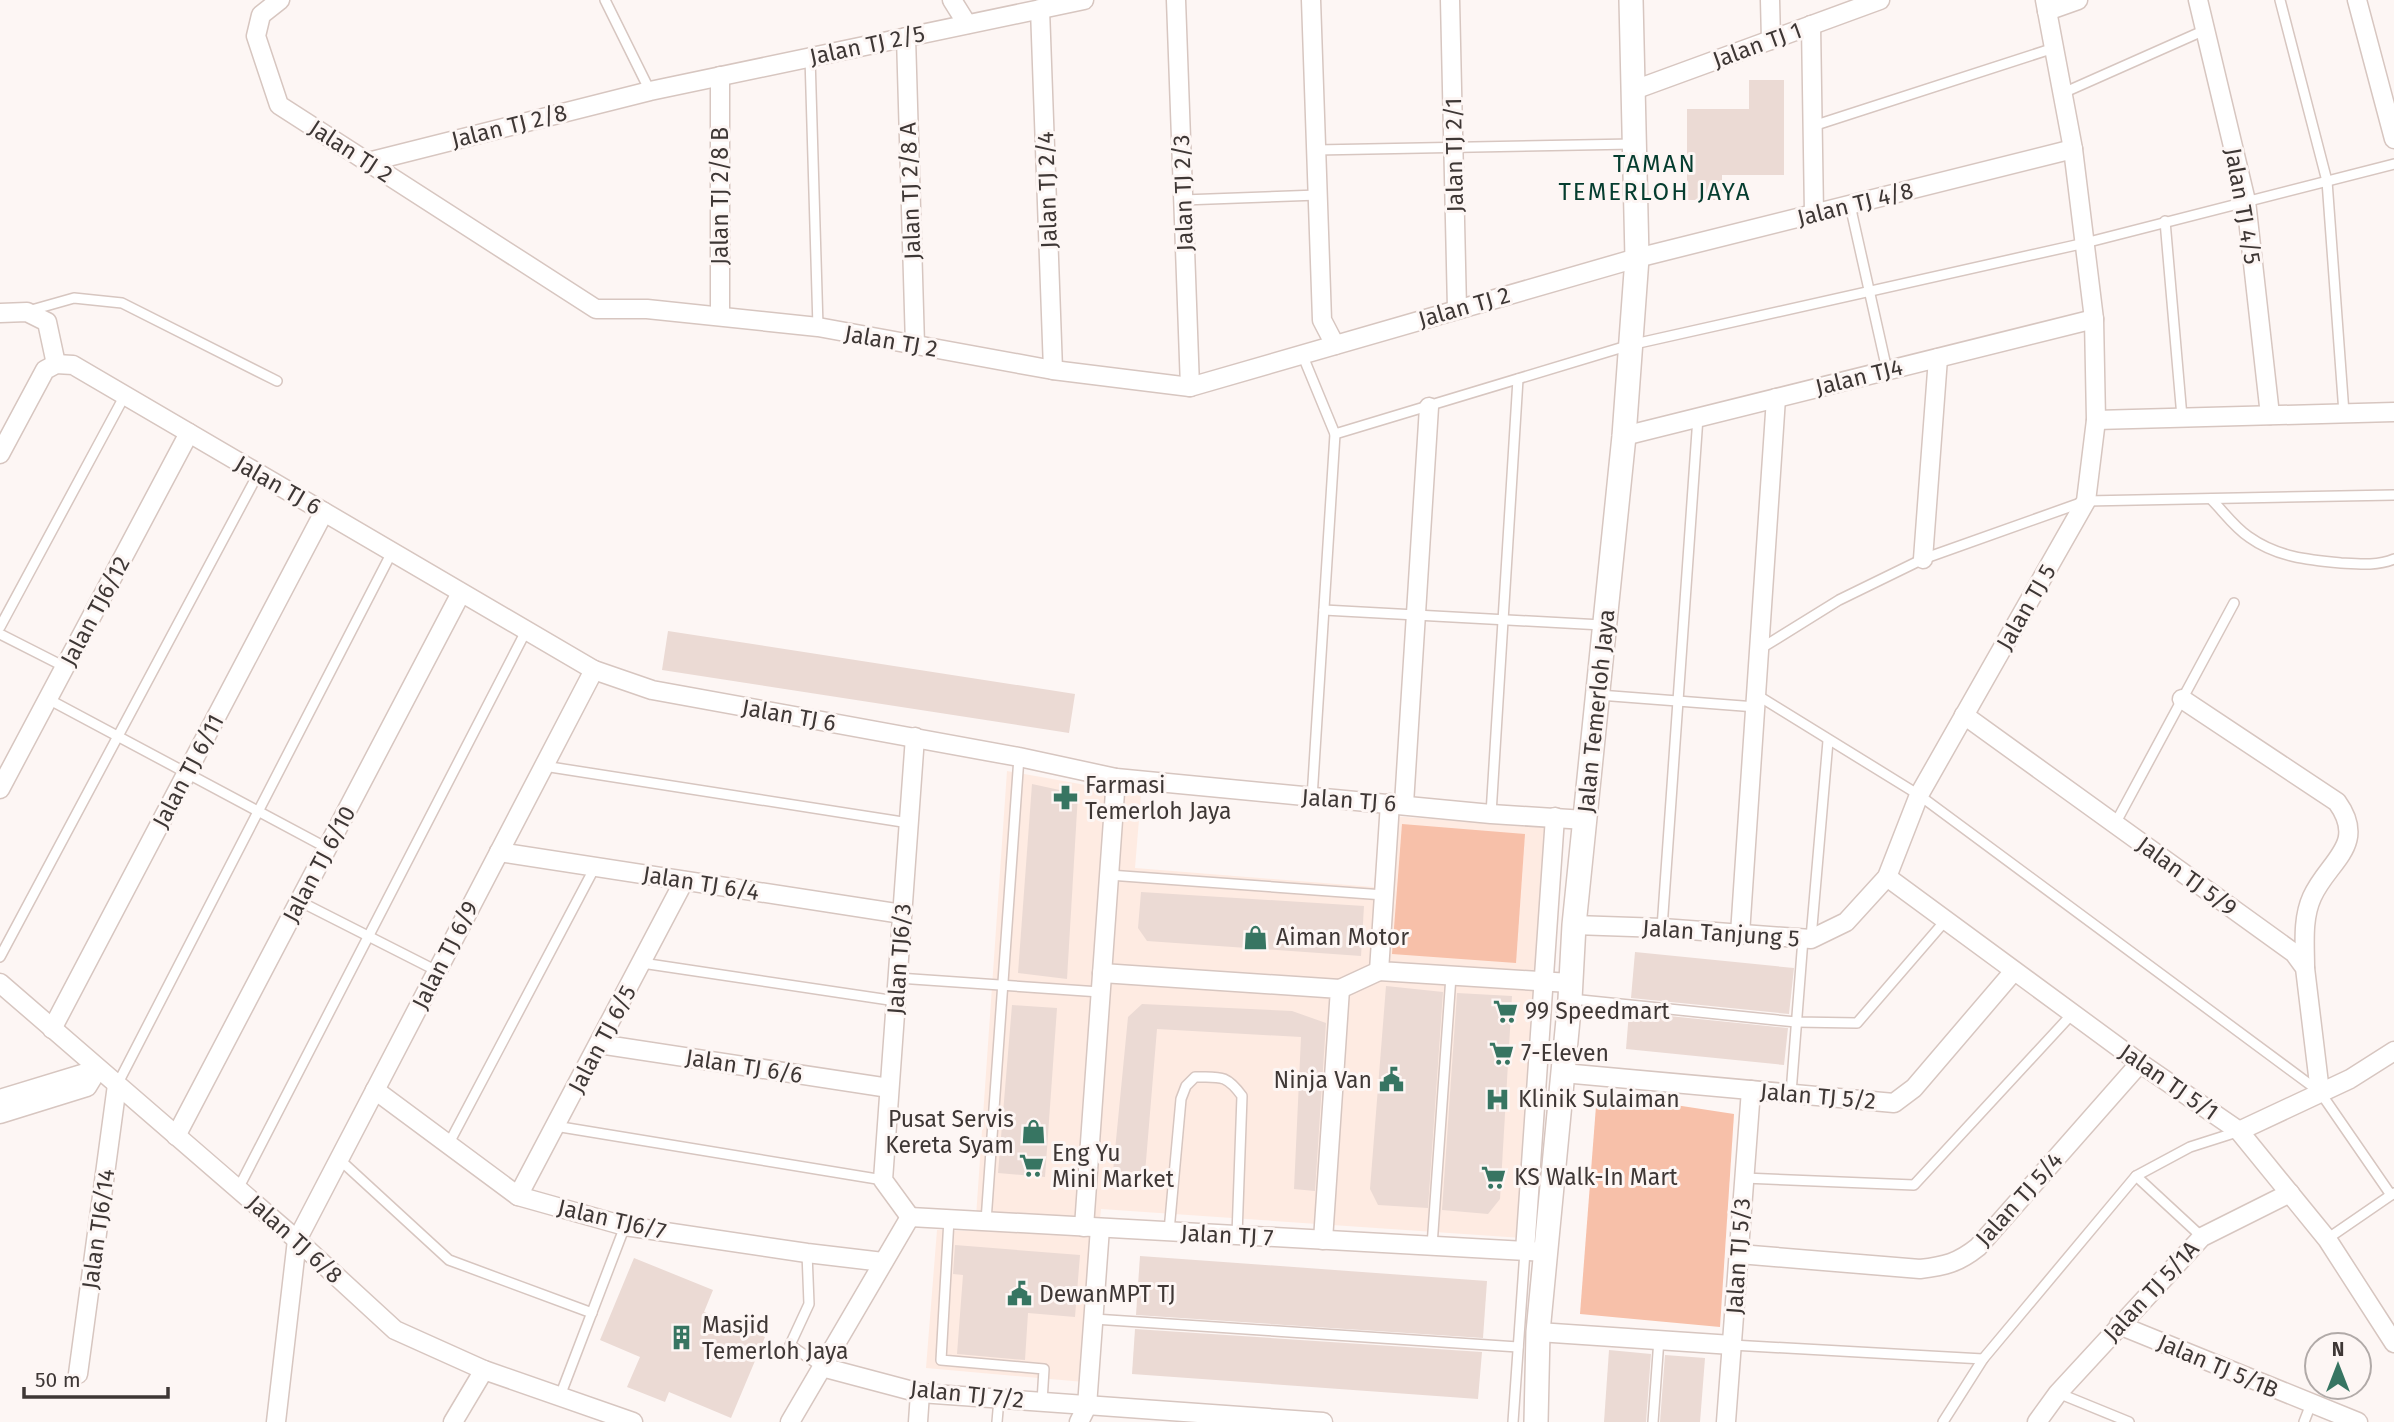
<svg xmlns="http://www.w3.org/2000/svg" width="2394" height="1422" font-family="'Fira Sans',sans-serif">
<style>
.built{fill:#feebe2}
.green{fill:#f7c0a9}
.building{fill:#ebdad4}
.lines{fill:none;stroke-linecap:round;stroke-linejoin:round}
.service-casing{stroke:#d7c6c0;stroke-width:12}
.minor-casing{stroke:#d7c6c0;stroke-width:21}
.tertiary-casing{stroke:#d7c6c0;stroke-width:26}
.service{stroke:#fff;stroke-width:9}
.minor{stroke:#fff;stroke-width:18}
.tertiary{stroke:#fff;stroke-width:23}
.labels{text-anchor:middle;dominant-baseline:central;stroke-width:6;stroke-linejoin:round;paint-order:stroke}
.street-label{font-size:23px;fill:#3e3735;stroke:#fdf6f4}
.poi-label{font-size:23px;fill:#3e3735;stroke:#fdf6f4;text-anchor:start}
.neighbourhood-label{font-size:24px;letter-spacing:2px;fill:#053d2f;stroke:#fdf6f4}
</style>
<rect width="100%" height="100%" fill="#fdf6f4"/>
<path class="built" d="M 1007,771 L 1141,795 L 1135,868 L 1374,887 L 1380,815 L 1563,829 L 1536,1239 L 1101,1209 L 1084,1382 L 926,1368 L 937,1230 L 975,1231 Z"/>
<g class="green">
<path d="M 1402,824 L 1525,834 L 1516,963 L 1392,954 Z"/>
<path d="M 1597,1093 L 1734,1114 L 1720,1327 L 1580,1314 Z"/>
</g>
<g class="building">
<path d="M 1749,80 L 1784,80 L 1784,175 L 1722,175 L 1722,200 L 1687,200 L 1687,109 L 1749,109 Z"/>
<path d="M 668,631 L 1075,694 L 1069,733 L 662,670 Z"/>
<path d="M 1032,784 L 1078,794 L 1067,979 L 1018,973 Z"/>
<path d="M 1141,892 L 1364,906 L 1361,956 L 1147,941 L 1138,928 Z"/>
<path d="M 1635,952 L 1794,968 L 1789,1014 L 1631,998 Z"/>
<path d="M 1386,986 L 1443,992 L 1428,1208 L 1378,1205 L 1370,1189 Z"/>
<path d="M 1457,993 L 1512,996 L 1500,1199 L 1488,1214 L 1442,1210 Z"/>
<path d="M 1142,1004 L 1292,1011 L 1326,1023 L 1315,1191 L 1294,1189 L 1301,1037 L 1157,1029 L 1145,1173 L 1113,1171 L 1128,1017 Z"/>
<path d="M 1012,1005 L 1057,1008 L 1045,1177 L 998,1173 Z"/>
<path d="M 1629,1012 L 1788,1028 L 1784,1065 L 1626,1049 Z"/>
<path d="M 955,1245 L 1080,1255 L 1075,1317 L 1028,1313 L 1025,1360 L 957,1354 L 963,1275 L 953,1274 Z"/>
<path d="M 1140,1256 L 1487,1281 L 1483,1338 L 1136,1315 Z"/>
<path d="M 634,1258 L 713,1290 L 704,1312 L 765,1337 L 731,1418 L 669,1392 L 665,1402 L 627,1387 L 640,1357 L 600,1340 Z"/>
<path d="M 1135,1329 L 1482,1352 L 1478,1399 L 1132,1374 Z"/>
<path d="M 1609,1350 L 1651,1354 L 1646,1422 L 1604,1422 Z"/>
<path d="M 1665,1355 L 1705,1358 L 1700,1422 L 1660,1422 Z"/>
</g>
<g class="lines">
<defs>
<g id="service">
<path d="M 605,0 L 650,91"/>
<path d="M 2280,0 L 2327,181 L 2344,413"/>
<path d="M 810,57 L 818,327"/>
<path d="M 2063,93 L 2205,30"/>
<path d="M 1813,126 L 2054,48"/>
<path d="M 1316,150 L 1633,144"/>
<path d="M 1183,200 L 1318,195"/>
<path d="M 1850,205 L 1887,370"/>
<path d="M 2165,221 L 2182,417"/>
<path d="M 28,311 L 74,298 L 122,303 L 277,381"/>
<path d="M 1302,354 L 1335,434 L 1630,345 L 2085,243 L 2394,164"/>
<path d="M 2211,499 C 2223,511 2234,527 2249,537 C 2277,557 2308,560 2341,563 C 2358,564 2378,566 2394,559"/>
<path d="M 1324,610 L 1602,625"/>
<path d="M 0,627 L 125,395"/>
<path d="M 0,634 L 65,667"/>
<path d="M 1760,649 L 1839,600 L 1923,559 L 2086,501 L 2394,495"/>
<path d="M 1599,695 L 1756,707"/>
<path d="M 1757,695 L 1919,795 L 2320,1092 L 2391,1195"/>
<path d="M 48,699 L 327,848"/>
<path d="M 544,766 L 909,823"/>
<path d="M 1312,798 L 1335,434"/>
<path d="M 1491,814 L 1518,379"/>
<path d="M 2115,824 L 2234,603"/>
<path d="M 1109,875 L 1384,895"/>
<path d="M 299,901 L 437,971"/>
<path d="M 1662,928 L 1698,417"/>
<path d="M 1811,938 L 1828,741"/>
<path d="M 0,957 L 258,474"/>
<path d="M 642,963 L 896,1001"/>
<path d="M 898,978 L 1100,992"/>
<path d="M 1571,999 L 1796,1022 L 1857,1023 L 1945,921"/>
<path d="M 117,1085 L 392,552"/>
<path d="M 1791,1093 L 1803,939"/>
<path d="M 555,1126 L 883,1180"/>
<path d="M 448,1145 L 595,867"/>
<path d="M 339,1159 L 449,1260 L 592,1313"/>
<path d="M 2136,1176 L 2202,1237"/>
<path d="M 1744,1178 L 1914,1185 L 2073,1013"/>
<path d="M 238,1189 L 526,631"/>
<path d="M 949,1219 L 941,1360 L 1044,1369 L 1042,1402"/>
<path d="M 986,1221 L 1019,757"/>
<path d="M 1169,1231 L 1181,1099 L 1186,1086 L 1195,1077 C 1220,1077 1226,1074 1242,1096 L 1237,1235"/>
<path d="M 2327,1239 L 2394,1193"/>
<path d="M 1432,1246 L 1451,976"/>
<path d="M 807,1253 L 809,1304 L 790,1345 L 822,1367"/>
<path d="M 1094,1319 L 1518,1347"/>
<path d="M 1732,1345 L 1983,1359"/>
<path d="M 2058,1393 L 2129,1422"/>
<path d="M 560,1396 L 625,1226"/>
<path d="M 997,1422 L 999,1399"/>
<path d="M 1513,1422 L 1525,1251"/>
<path d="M 1653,1422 L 1659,1339"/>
<path d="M 1943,1422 L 1983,1359 L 2136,1176 L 2190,1147 L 2237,1132"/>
<path d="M 2304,1422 L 2311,1404"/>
</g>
<g id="minor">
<path d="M 280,0 L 261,15 L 256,36 L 279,105 L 596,309 L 647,309 L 818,327 L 1053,370 L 1190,387 L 1637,258 L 2073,149"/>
<path d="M 952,0 L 967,24"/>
<path d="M 1176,0 L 1190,387"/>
<path d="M 1311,0 L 1322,320 L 1335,345"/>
<path d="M 1450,0 L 1457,309"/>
<path d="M 1770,0 L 1771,40"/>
<path d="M 2198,0 L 2246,201 L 2270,415"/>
<path d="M 2357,0 L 2394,139"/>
<path d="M 1040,9 L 1053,370"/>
<path d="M 2047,11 L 2078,0"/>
<path d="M 1811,25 L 1814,214"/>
<path d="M 906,37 L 915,345"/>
<path d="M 1634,90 L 1880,0"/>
<path d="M 368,162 L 650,91 L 1084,0"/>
<path d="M 0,313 L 27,312 L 47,322 L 56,364"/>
<path d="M 720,316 L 720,76"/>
<path d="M 2096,420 L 2394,412"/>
<path d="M 1624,436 L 2094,319"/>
<path d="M 0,454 L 45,370 L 56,364 L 73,365 L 594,670 L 652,690 L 1019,757 L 1116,778 L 1491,814 L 1585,820"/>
<path d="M 1923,559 L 1938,358"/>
<path d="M 2182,699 L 2337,802 C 2368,845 2328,861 2312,897 C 2302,919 2305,945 2305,968"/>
<path d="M 1964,715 L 2294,953 L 2305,968 L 2320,1092"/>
<path d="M 0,789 L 189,433"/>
<path d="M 1390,803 L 1379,971 L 1570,983"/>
<path d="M 1404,804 L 1429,407"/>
<path d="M 499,852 L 902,914"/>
<path d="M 1887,877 L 2140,1063 L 2239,1131 L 2327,1239 L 2394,1343"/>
<path d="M 1574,925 L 1662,928 L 1811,939 L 1846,922 L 1887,877 L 1919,795 L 2086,501 L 2096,420 L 2094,319 L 2073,149 L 2045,0"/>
<path d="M 1740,934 L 1776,398"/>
<path d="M 1102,973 L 1340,989 L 1323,1240"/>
<path d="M 0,983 L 297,1240 L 395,1330 L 484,1370 L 633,1422"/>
<path d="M 1340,989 L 1379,971"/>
<path d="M 52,1029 L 324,512"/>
<path d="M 599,1044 L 889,1088"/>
<path d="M 1563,1073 L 1894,1103 L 1914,1088 L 2014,971"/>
<path d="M 375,1090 L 518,1196 L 625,1226 L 807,1253 L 883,1262"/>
<path d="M 0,1099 L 98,1069"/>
<path d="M 0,1114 L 87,1087 L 98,1069"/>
<path d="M 2239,1131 L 2350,1079 L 2394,1051"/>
<path d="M 176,1136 L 461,593"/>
<path d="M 518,1196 L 684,881"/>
<path d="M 910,1217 L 1545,1252"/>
<path d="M 910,1217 L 883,1180 L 915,737"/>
<path d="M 1084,1227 L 1116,778"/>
<path d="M 1525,1251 L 1555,817"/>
<path d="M 1739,1254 L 1920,1269 C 1945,1266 1958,1263 1978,1247 L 2140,1063"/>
<path d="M 2119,1325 L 2358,1422"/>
<path d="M 1538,1332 L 1732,1345"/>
<path d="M 822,1367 L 920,1393 L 1323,1422"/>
<path d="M 78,1374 L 117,1085"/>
<path d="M 276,1422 L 297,1240 L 594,670"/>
<path d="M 453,1422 L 484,1370"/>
<path d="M 790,1422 L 910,1217"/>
<path d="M 918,1422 L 920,1393"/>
<path d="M 1079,1422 L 1087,1406 L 1100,1228"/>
<path d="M 1726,1422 L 1751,1090"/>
<path d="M 2037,1422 L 2058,1393 L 2202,1237 L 2290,1193"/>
</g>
<path id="tertiary" d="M 1536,1422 L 1538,1332 L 1570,999 L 1574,925 L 1624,436 L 1637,258 L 1631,0"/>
</defs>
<use href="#service" class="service-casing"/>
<use href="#minor" class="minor-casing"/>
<use href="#tertiary" class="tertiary-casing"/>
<use href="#service" class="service"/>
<use href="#minor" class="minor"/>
<use href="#tertiary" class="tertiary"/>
</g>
<defs>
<symbol id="pharmacy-bare" viewBox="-9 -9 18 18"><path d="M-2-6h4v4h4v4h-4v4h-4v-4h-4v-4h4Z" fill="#377562" stroke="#fdf6f4" stroke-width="2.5" paint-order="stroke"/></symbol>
<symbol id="shop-bare" viewBox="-9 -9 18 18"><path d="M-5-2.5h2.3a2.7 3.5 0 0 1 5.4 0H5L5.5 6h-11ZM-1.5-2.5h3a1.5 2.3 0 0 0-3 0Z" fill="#377562" stroke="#fdf6f4" stroke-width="2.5" paint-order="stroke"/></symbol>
<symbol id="supermarket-bare" viewBox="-9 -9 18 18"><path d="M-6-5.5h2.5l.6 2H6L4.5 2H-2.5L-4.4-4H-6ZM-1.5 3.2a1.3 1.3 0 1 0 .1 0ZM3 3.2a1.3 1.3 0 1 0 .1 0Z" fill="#377562" stroke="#fdf6f4" stroke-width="2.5" paint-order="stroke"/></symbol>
<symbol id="civic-bare" viewBox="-9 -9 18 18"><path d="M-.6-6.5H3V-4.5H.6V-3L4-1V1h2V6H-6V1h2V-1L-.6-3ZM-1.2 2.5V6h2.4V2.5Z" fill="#377562" stroke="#fdf6f4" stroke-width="2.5" paint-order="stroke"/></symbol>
<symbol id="hospital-bare" viewBox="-9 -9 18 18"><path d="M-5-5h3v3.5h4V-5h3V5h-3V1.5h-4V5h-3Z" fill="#377562" stroke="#fdf6f4" stroke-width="2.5" paint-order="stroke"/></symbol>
<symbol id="building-bare" viewBox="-9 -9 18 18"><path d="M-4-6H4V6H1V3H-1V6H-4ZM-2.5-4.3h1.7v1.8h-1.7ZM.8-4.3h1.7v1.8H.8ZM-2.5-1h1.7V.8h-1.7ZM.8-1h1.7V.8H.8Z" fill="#377562" stroke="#fdf6f4" stroke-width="2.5" paint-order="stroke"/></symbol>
</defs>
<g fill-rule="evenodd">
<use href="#pharmacy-bare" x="1048" y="780" width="35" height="35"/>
<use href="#shop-bare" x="1238" y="920" width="35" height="35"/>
<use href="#supermarket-bare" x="1488" y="994" width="35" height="35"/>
<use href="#supermarket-bare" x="1484" y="1036" width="35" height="35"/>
<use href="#civic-bare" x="1374" y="1062" width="35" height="35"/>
<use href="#hospital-bare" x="1480" y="1082" width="35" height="35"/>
<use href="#shop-bare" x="1016" y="1114" width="35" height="35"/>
<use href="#supermarket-bare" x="1014" y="1148" width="35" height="35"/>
<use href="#supermarket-bare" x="1476" y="1160" width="35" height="35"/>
<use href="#civic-bare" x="1002" y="1276" width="35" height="35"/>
<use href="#building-bare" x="664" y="1320" width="35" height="35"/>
</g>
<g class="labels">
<g class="street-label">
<text transform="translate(867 45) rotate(-12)">Jalan TJ 2/5</text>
<text transform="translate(1757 45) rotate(-20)">Jalan TJ 1</text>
<text transform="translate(509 126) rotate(-14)">Jalan TJ 2/8</text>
<text transform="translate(351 151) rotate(33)">Jalan TJ 2</text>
<text transform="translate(1454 155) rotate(-91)">Jalan TJ 2/1</text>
<text transform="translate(1047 190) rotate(-92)">Jalan TJ 2/4</text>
<text transform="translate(910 191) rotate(-92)">Jalan TJ 2/8 A</text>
<text transform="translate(1183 193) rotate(-92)">Jalan TJ 2/3</text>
<text transform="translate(720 196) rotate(-90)">Jalan TJ 2/8 B</text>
<text transform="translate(1855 204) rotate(-14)">Jalan TJ 4/8</text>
<text transform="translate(2243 206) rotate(80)">Jalan TJ 4/5</text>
<text transform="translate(1464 307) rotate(-16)">Jalan TJ 2</text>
<text transform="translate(891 341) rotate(10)">Jalan TJ 2</text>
<text transform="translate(1859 377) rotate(-14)">Jalan TJ4</text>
<text transform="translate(278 485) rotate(30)">Jalan TJ 6</text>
<text transform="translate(2026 607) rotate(-60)">Jalan TJ 5</text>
<text transform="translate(95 611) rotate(-62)">Jalan TJ6/12</text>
<text transform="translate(1596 711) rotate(-84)">Jalan Temerloh Jaya</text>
<text transform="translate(789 715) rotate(10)">Jalan TJ 6</text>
<text transform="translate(188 771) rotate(-62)">Jalan TJ 6/11</text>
<text transform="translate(1349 800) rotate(4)">Jalan TJ 6</text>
<text transform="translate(319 864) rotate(-62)">Jalan TJ 6/10</text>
<text transform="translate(2187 876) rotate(36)">Jalan TJ 5/9</text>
<text transform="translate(701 883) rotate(9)">Jalan TJ 6/4</text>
<text transform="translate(1721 933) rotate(4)">Jalan Tanjung 5</text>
<text transform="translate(445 955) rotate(-63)">Jalan TJ 6/9</text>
<text transform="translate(899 959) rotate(-86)">Jalan TJ6/3</text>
<text transform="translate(602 1039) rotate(-62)">Jalan TJ 6/5</text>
<text transform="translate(744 1066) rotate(9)">Jalan TJ 6/6</text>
<text transform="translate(2169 1082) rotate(35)">Jalan TJ 5/1</text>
<text transform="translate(1818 1096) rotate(5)">Jalan TJ 5/2</text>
<text transform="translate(2019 1199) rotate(-48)">Jalan TJ 5/4</text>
<text transform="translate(612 1219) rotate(13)">Jalan TJ6/7</text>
<text transform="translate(98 1229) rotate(-82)">Jalan TJ6/14</text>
<text transform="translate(1227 1235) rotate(3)">Jalan TJ 7</text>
<text transform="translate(295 1239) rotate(42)">Jalan TJ 6/8</text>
<text transform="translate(1738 1256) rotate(-86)">Jalan TJ 5/3</text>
<text transform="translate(2151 1291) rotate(-47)">Jalan TJ 5/1A</text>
<text transform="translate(2218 1366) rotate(23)">Jalan TJ 5/1B</text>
<text transform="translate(967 1394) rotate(6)">Jalan TJ 7/2</text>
</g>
<g class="poi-label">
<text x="1085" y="785">Farmasi<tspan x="1085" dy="26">Temerloh Jaya</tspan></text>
<text x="1276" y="937">Aiman Motor</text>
<text x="1525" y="1011">99 Speedmart</text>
<text x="1521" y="1053">7-Eleven</text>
<text x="1372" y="1080" text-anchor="end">Ninja Van</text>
<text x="1518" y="1099">Klinik Sulaiman</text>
<text x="1014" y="1119" text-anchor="end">Pusat Servis<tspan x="1014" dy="26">Kereta Syam</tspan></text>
<text x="1052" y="1153">Eng Yu<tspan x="1052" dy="26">Mini Market</tspan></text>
<text x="1514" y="1177">KS Walk-In Mart</text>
<text x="1039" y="1294">DewanMPT TJ</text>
<text x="702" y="1325">Masjid<tspan x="702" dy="26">Temerloh Jaya</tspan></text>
</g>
<g class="neighbourhood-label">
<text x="1655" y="164">TAMAN<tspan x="1655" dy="28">TEMERLOH JAYA</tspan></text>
</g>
</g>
<g transform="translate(2338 1366)"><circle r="33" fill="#fdf6f4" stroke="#b1aaa8" stroke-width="2"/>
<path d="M0-5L12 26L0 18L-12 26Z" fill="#377562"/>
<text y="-10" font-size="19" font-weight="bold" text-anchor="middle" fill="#3e3735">N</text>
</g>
<path d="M24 1387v10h144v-10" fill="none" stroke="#3e3735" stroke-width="3.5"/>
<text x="35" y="1387" font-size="21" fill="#3e3735" stroke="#fdf6f4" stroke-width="5" paint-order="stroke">50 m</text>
</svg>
